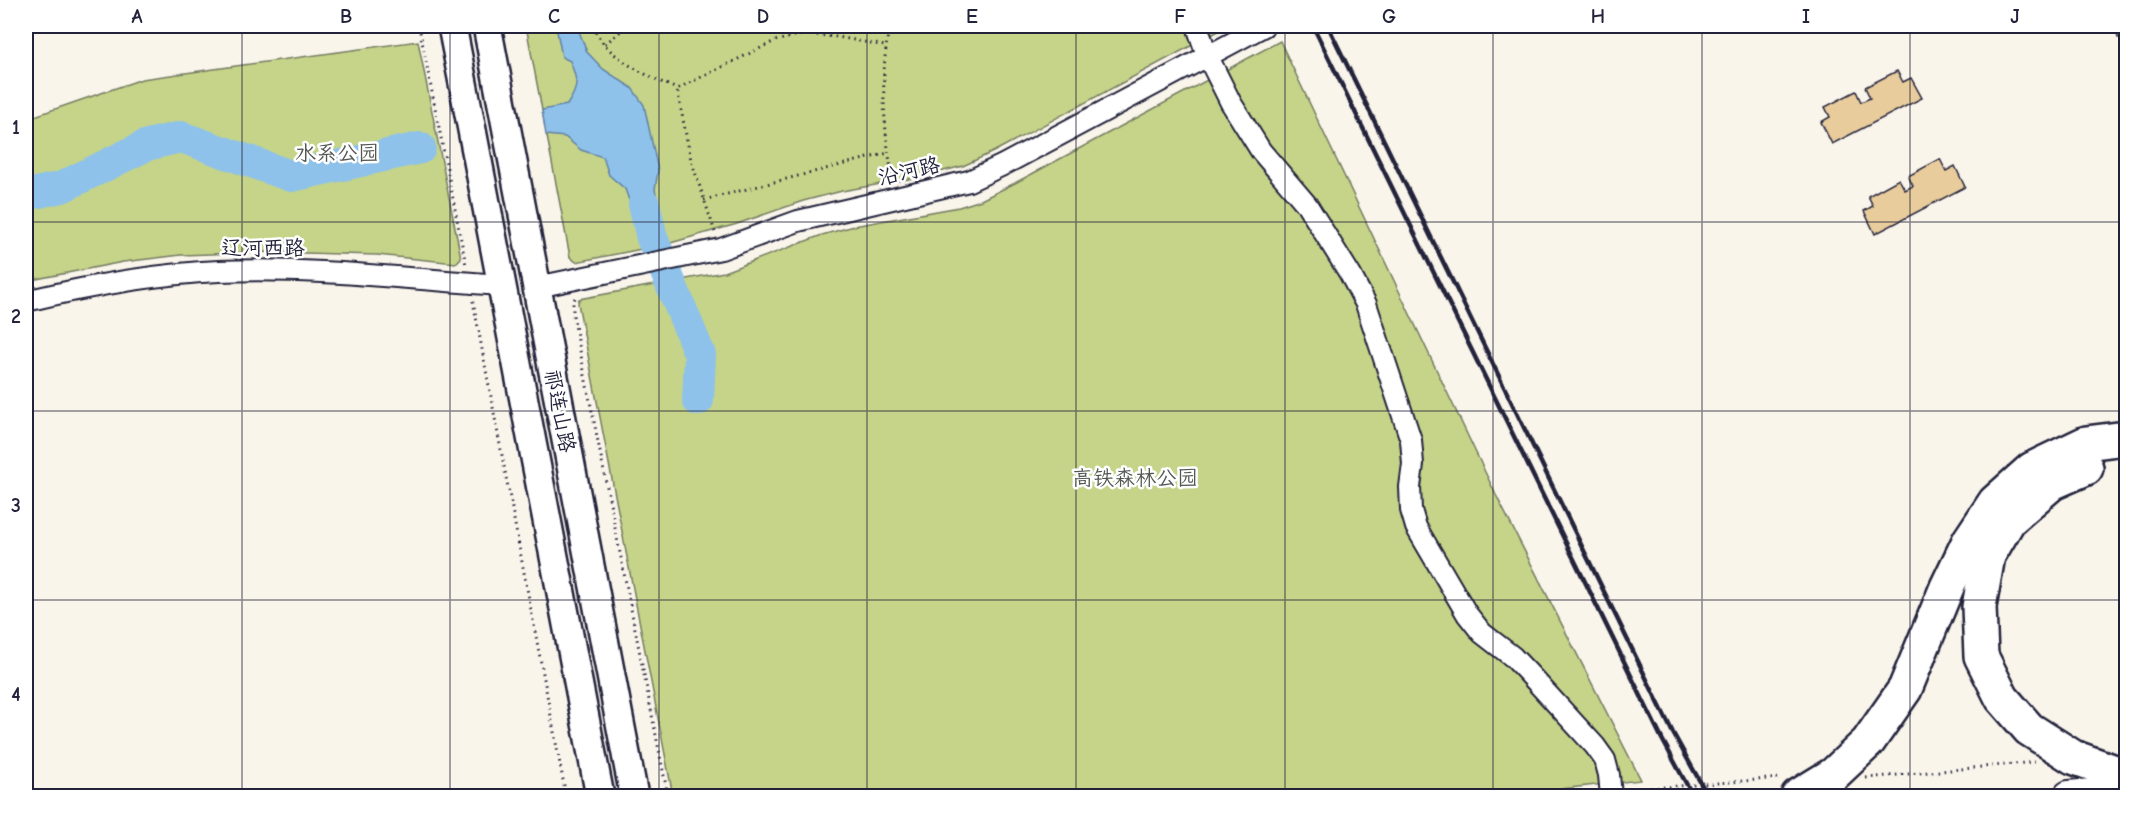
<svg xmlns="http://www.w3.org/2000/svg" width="2152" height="822" font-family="'Comic Neue','LXGW WenKai TC',sans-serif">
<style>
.green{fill:#c5d488;stroke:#747b62;stroke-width:1.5}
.water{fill:#8ec2eb;stroke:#6382a5;stroke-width:1.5}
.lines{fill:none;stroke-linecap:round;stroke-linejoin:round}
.river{stroke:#8ec2eb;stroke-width:32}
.building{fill:#e8cc9c;stroke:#22223b;stroke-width:1.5}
.street-casing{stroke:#22223b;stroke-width:24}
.secondary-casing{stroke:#22223b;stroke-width:32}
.primary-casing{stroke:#22223b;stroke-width:34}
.highway-casing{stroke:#22223b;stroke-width:38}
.path{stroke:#22223b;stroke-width:3;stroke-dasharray:1.5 4.5;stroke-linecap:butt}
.street{stroke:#fff;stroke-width:20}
.secondary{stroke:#fff;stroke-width:27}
.primary{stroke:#fff;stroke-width:30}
.highway{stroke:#fff;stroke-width:33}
.rail{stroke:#22223b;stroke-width:4.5}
.grid{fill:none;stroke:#22223b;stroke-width:1.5;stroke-opacity:0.55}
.labels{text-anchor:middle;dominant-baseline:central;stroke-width:5;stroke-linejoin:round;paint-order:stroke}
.park-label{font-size:21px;fill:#535752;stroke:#fff}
.street-label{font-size:21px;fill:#22223b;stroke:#fff}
.neatline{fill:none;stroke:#22223b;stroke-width:2}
.grid-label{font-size:20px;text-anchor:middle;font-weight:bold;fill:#22223b}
</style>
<rect width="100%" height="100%" fill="#faf5eb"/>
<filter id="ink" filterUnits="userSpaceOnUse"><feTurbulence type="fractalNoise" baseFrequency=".0167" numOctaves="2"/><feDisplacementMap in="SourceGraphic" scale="12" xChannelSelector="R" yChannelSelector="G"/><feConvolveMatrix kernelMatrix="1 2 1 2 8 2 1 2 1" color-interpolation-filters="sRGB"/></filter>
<g filter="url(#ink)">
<g class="green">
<path d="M 526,26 L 1228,26 L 995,151 L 963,166 L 920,177 L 842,191 L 803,201 L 737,224 L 667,244 L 576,262 L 570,257 Z"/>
<path d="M 418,41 L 461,258 L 456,263 L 377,255 L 268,252 L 181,255 L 123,262 L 26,281 L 26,119 L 142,79 Z"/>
<path d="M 1280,41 L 1496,495 L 1641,780 L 1498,796 L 673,796 L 578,303 L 579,299 L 724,272 L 822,235 L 854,226 L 959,207 L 981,200 L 1015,183 Z"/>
</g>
<path class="water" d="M 556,26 L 577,26 L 587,52 L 603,69 L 632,88 L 644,105 L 658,170 L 655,190 L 667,244 L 640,249 L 635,217 L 625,189 L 609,175 L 603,157 L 581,150 L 565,137 L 546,135 L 542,110 L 567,105 C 579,87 578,81 570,61 L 562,57 Z"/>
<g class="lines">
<g class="river">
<path d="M 26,195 L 62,187 L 147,145 L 181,137 L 291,176 L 420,148"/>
<path d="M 644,204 L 652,238 L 700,355 L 698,400"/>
</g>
</g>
<g class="building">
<path d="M 2116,26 L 2126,26 L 2126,37 L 2118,38 Z"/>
<path d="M 1897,71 L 1903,82 L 1911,78 L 1922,98 L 1832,144 L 1821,122 L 1830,117 L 1825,107 L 1856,91 L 1861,102 L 1870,98 L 1865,87 Z"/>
<path d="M 1940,159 L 1946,171 L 1955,166 L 1965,187 L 1875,234 L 1864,211 L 1873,206 L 1868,196 L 1899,179 L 1905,190 L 1913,186 L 1908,176 Z"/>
</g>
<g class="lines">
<defs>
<g id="street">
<path d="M 1197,26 L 1207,55 L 1231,103 L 1261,151 L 1307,205 L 1350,274 L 1366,304 L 1411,440 L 1413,464 L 1410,487 L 1411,510 L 1416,527 L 1467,614 L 1482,633 L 1513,657 L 1530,675 L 1595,746 L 1605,760 L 1609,775 L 1611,796"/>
<path d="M 537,287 L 721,249 L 798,221 L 969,181 L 1003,165 L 1264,26"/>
<path d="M 26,301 C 89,286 154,274 219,271 C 313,267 408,279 502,285"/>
</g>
<g id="secondary">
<path d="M 452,26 L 600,796"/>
<path d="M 487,26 L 634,796"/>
</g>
<path id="primary" d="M 2069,796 L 2126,791"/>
<g id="highway">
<path d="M 2086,468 L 2052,483 L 2009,520 L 1988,556 L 1979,607 L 1981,656 L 2002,698 L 2029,729 L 2073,757 L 2126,776"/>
<path d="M 1798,796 L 1834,774 L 1868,742 L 1905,689 L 1947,587 L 1969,541 L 1995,502 L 2032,469 L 2086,443 L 2126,438"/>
</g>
</defs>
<use href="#street" class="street-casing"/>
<use href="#secondary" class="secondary-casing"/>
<use href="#primary" class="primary-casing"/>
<use href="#highway" class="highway-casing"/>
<g class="path">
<path d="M 419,26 L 466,265"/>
<path d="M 593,26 C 605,57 647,76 677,89"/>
<path d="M 890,26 C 879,72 884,132 893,180"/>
<path d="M 605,44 L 627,26"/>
<path d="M 704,200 L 888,153"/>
<path d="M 715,232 L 691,160 L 677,89 L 775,41 L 804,34 L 838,37 L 885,46"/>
<path d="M 575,298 L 573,302 L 573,315 L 668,796"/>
<path d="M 473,301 L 566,796"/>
<path d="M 1866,778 L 2035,762"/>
<path d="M 1627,790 L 1782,778"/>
<path d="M 1560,796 L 1594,793"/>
</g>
<use href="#street" class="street"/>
<use href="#secondary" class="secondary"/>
<use href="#primary" class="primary"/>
<use href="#highway" class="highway"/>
<g class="rail">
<path d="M 1313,26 L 1662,739 L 1693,796"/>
<path d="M 1328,26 L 1673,733 L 1708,796"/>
</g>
</g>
</g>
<path class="grid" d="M 242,26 L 242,796M 450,26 L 450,796M 659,26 L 659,796M 867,26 L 867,796M 1076,26 L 1076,796M 1285,26 L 1285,796M 1493,26 L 1493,796M 1702,26 L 1702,796M 1910,26 L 1910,796M 26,222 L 2126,222M 26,411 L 2126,411M 26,600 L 2126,600"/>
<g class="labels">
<g class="park-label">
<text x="337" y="153">水系公园</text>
<text x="1135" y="478">高铁森林公园</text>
</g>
<g class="street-label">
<text transform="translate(909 171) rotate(-13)">沿河路</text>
<text x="263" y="248">辽河西路</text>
<text transform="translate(560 411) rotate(79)">祁连山路</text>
</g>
</g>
<rect width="2152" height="822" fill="none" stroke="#fff" stroke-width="66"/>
<rect x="33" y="33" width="2086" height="756" class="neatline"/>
<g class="grid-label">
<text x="137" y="23">A</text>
<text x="346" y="23">B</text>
<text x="554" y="23">C</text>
<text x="763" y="23">D</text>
<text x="972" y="23">E</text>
<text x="1180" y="23">F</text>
<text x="1389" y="23">G</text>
<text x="1598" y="23">H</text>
<text x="1806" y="23">I</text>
<text x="2015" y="23">J</text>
<text x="16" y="134">1</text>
<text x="16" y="323">2</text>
<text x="16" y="512">3</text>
<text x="16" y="701">4</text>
</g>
</svg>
